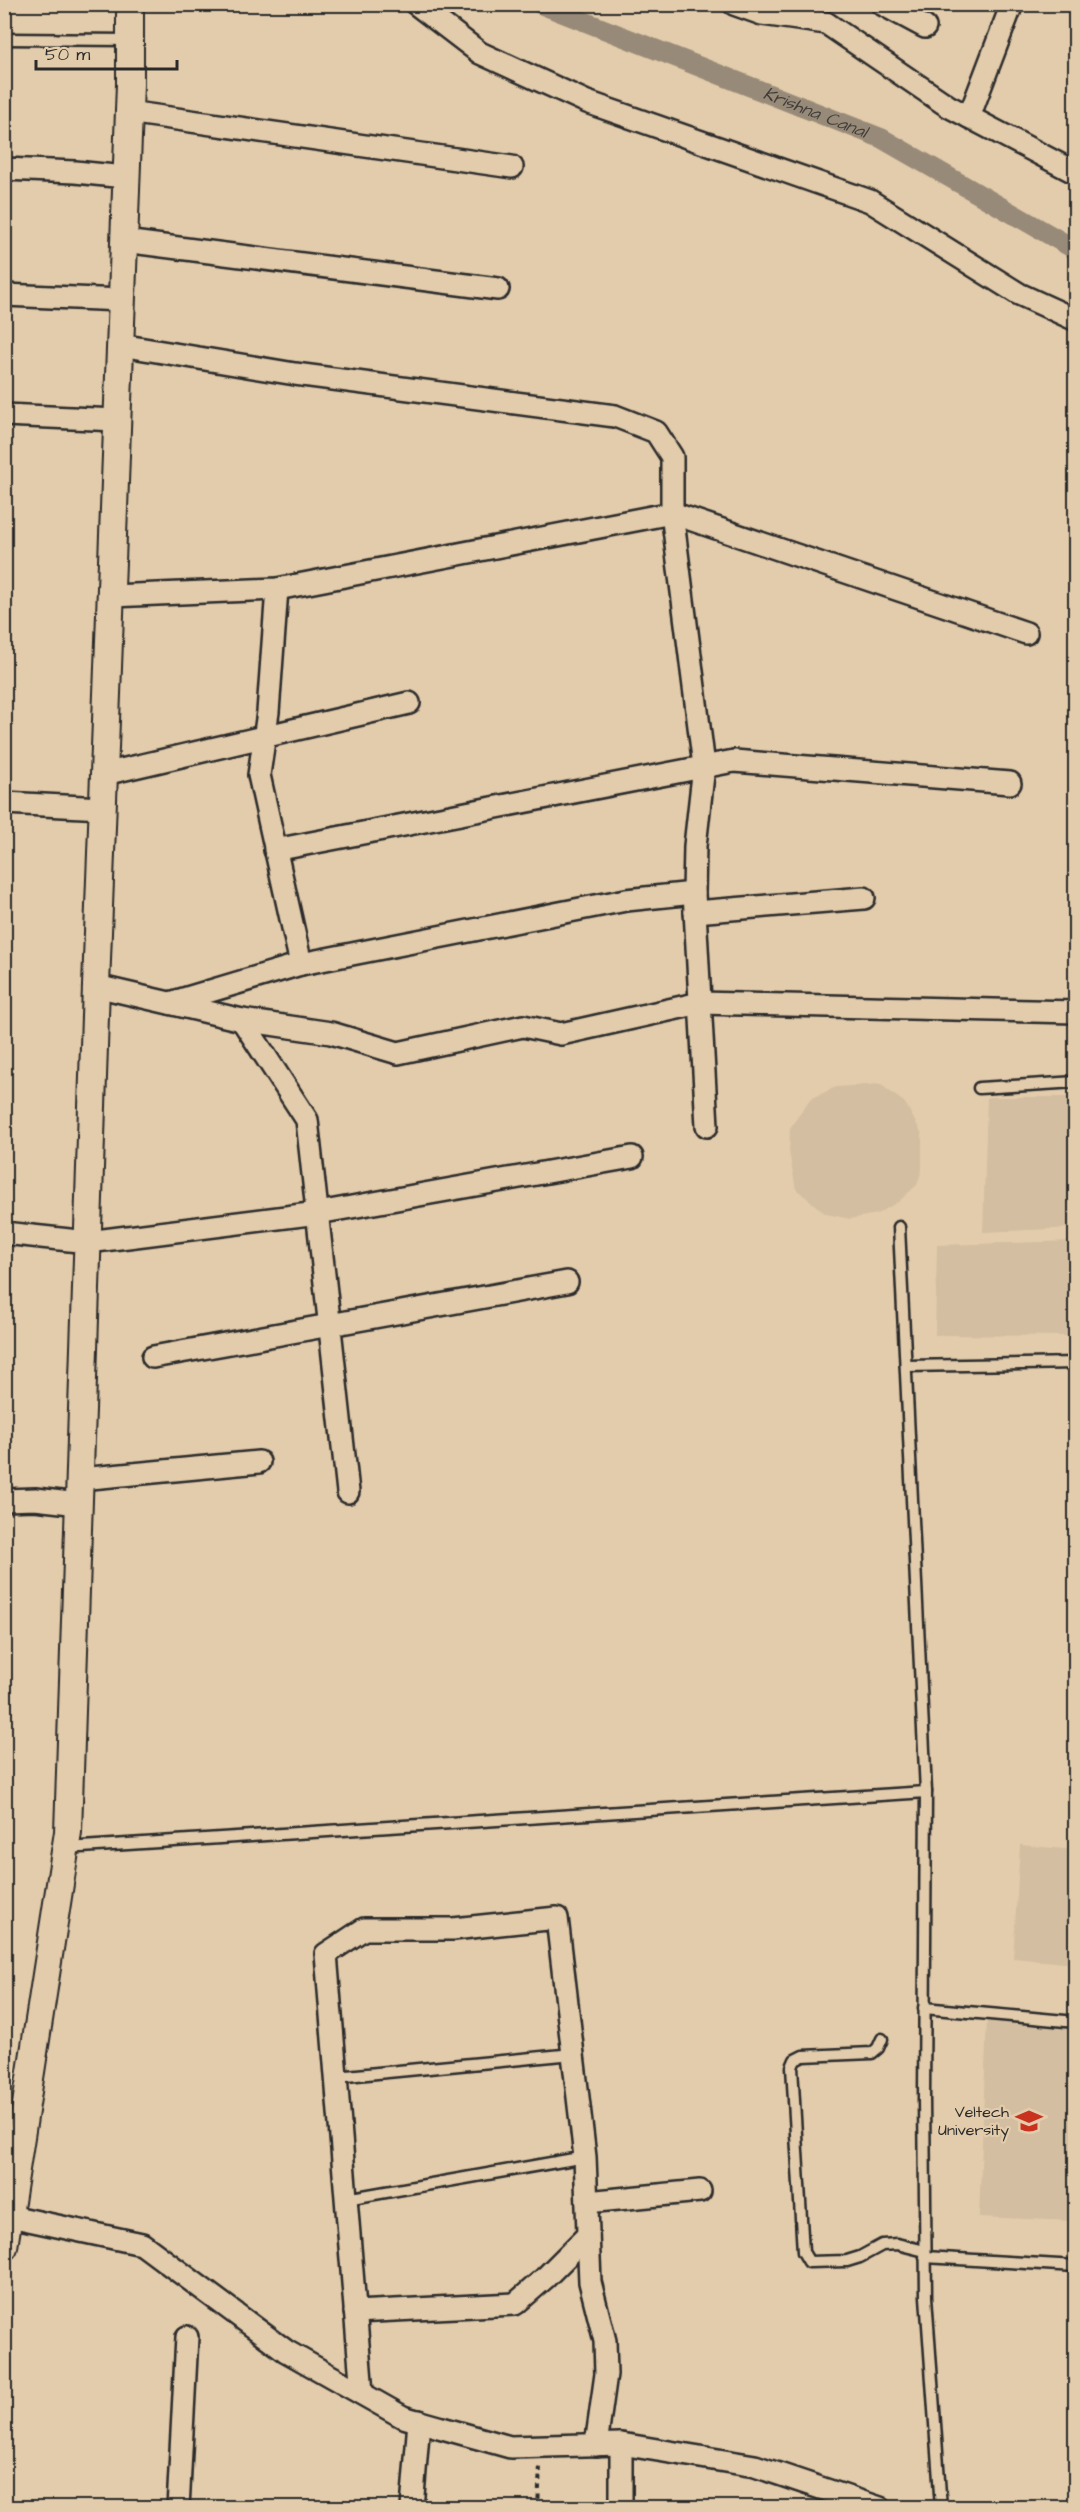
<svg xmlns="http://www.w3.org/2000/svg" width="1080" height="2512" font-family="'Architects Daughter',sans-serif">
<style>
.built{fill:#d3bea1}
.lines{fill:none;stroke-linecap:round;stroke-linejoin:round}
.canal{stroke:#988a78;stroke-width:20}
.service-casing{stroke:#2b2b2b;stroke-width:15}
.minor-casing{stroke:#2b2b2b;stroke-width:26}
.tertiary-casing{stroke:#2b2b2b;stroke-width:30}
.path{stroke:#2b2b2b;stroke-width:4;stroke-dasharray:4.5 4.5;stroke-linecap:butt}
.service{stroke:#e3ccac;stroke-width:10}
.minor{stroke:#e3ccac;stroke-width:21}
.tertiary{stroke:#e3ccac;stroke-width:26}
.labels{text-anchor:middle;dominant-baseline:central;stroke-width:4.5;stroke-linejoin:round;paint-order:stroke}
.poi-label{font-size:16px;fill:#2b2b2b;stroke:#e3ccac;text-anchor:end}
.water-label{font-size:18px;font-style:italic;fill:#413e3a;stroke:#e3ccac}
</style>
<rect width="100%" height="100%" fill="#e3ccac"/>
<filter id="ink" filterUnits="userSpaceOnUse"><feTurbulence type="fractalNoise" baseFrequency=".0167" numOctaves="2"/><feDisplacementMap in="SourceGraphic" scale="12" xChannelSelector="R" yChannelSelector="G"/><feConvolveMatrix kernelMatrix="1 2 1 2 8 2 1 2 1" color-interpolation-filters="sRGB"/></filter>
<g filter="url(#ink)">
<g class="built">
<path d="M 880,1084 L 905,1103 L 922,1134 L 922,1169 L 917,1185 L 898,1202 L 877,1214 L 850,1219 L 826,1214 L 796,1189 L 789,1152 L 790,1128 L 810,1099 L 836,1087 Z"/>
<path d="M 987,1097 L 1075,1097 L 1075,1228 L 983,1232 Z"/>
<path d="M 1075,1241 L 1075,1336 L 935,1335 L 937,1245 Z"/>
<path d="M 1020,1845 L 1075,1850 L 1075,1964 L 1013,1958 Z"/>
<path d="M 987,2019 L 1075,2025 L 1075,2221 L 979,2217 Z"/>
</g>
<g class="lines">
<path class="canal" id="s1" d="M 540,4 L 881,138 L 1076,250"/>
<defs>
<g id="service">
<path d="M 4,39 L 129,40"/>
<path d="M 979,1088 L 1076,1082"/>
<path d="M 899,1227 L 926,1792 L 924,2099 L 926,2297 L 941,2508"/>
<path d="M 906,1366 L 1076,1363"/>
<path d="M 66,1848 L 926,1792"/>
<path d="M 924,2008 L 1076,2022"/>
<path d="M 882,2039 L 878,2048 L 872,2053 L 803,2056 L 795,2060 L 792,2067 L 803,2252 L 809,2262 L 847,2261 L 860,2257 L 882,2245 L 897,2244 L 925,2251"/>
<path d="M 336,2077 L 573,2054"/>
<path d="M 346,2199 L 585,2157"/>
<path d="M 925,2257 L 1076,2266"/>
</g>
<g id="minor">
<path d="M 416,4 L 480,53 L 587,102 L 870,201 L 1019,294 L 1076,320"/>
<path d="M 734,4 L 762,14 L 826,23 L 948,106 L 1076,173"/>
<path d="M 882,4 L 925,27"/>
<path d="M 128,112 L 512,167"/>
<path d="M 969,117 L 1012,4"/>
<path d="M 4,169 L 75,172 L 125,177"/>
<path d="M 124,241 L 498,289"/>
<path d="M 4,295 L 122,300"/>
<path d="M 120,345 L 295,374 L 615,416 L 656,432 L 672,457 L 672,513 L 704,766 L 695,846 L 694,893 L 707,1126"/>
<path d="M 4,415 L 117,420"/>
<path d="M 277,589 L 268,712 L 259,775 L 301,964"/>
<path d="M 111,596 L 277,589 L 672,513 L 1026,633"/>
<path d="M 104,774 L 409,703"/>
<path d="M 4,803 L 103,808"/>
<path d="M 275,850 L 734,761 L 1010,783"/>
<path d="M 695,912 L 864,898"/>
<path d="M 96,986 L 242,1020 L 331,1033 L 398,1053 L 523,1026 L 561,1034 L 700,1003 L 1076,1012"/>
<path d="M 170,1003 L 301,964 L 626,900 L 694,893"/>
<path d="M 242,1020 L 307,1120 L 348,1492"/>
<path d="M 4,1233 L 88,1242 L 318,1213 L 632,1157"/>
<path d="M 153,1357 L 567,1282"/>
<path d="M 80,1479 L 259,1462"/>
<path d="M 4,1500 L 35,1499 L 79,1504"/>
<path d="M 587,2202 L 700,2191"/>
<path d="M 10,2216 L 142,2244 L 286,2351 L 403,2417 L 510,2447 L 621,2444 L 755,2466 L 880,2508"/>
<path d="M 355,2312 L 515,2304 L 545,2278 L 588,2235"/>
<path d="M 362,2393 L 326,1954 L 364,1929 L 453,1929 L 557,1918 L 585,2157 L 590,2282 L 605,2341 L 606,2374 L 596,2445"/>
<path d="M 621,2444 L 621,2508"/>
<path d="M 178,2508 L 187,2337"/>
<path d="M 412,2508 L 419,2421"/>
</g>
<path id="tertiary" d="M 4,2247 L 68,1832 L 96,986 L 130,84 L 130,4"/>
</defs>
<use href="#service" class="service-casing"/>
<use href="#minor" class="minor-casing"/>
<use href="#tertiary" class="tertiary-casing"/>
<path class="path" d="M 538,2508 L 540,2465"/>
<use href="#service" class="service"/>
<use href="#minor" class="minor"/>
<use href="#tertiary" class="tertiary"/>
</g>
</g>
<defs>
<symbol id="university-bare" viewBox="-9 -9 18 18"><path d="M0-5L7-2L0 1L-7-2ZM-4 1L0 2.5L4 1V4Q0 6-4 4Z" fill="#c8321e" stroke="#e3ccac" stroke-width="2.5" paint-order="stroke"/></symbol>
</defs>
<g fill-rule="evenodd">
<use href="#university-bare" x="1010" y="2102" width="38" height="38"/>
</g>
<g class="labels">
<g class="poi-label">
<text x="1009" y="2112">Veltech<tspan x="1009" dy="18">University</tspan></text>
</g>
<g class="water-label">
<text stroke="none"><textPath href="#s1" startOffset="296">Krishna Canal</textPath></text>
</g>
</g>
<rect width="1080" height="2512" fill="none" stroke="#e3ccac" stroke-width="24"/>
<rect x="12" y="12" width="1056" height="2488" fill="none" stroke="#2b2b2b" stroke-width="2" filter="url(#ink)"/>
<path d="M36 60v9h141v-9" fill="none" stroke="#2b2b2b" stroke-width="3"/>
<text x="45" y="60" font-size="18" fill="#2b2b2b" stroke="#e3ccac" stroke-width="4.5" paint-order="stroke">50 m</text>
</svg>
